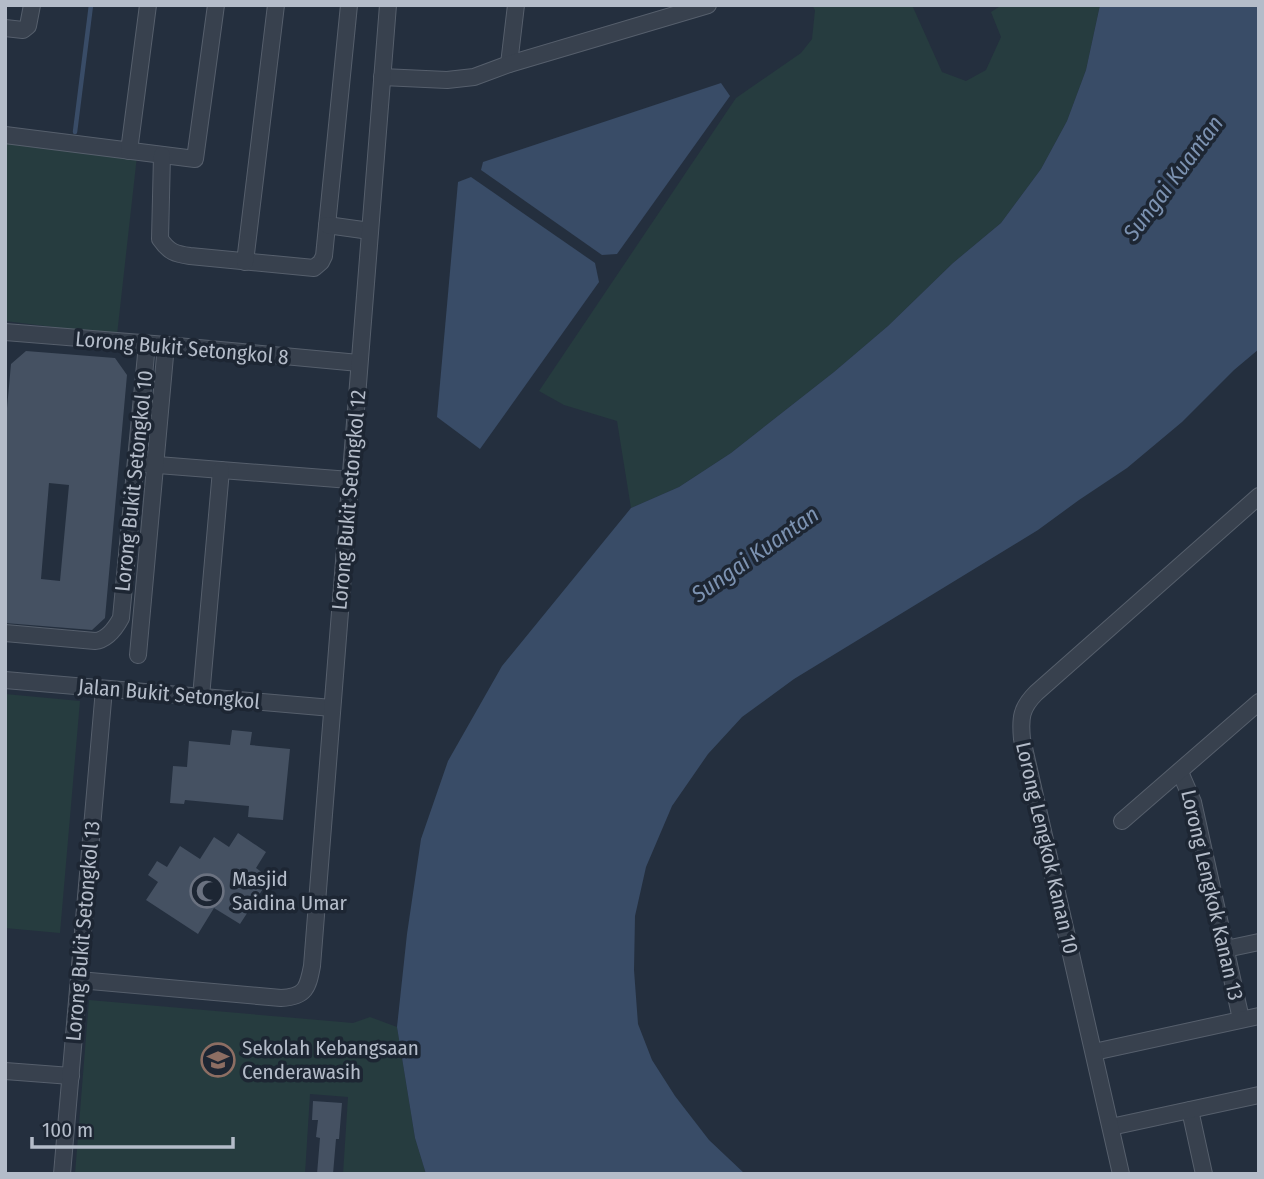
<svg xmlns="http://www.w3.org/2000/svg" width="1264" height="1179" font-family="'Fira Sans Condensed',sans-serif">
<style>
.green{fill:#263c3f}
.water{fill:#394c67}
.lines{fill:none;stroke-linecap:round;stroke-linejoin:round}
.stream{stroke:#394c67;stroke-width:4.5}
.building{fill:#455162;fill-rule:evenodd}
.street-casing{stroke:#565f6c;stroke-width:18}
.street{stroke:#38414e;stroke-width:16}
.labels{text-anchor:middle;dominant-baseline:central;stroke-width:7;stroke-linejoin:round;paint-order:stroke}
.street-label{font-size:21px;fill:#b4bcc9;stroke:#1d2633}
.poi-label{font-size:21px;fill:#b4bcc9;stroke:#1d2633;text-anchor:start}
.water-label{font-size:23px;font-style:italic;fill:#7c92b1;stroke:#1d2633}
</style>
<rect width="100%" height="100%" fill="#242f3e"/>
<g class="green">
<path d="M 812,5 L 912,5 L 942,72 L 966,81 L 986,70 L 1001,37 L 991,12 L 1002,5 L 1100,5 L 1086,70 L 1067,121 L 1041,169 L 1001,223 L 953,263 L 888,326 L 834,372 L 731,453 L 679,487 L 631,508 L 617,421 L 564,405 L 539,391 L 736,98 L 801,53 L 812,39 L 815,10 Z"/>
<path d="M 5,140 L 137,156 L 117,335 L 5,321 Z"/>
<path d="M 5,694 L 80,701 L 60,933 L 5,928 Z"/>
<path d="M 89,1000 L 353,1023 L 370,1017 L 397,1027 L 415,1138 L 426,1174 L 343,1174 L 348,1097 L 310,1094 L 305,1174 L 75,1174 Z"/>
</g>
<g class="water">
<path d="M 1100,5 L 1259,5 L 1259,349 L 1234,370 L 1182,422 L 1127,468 L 1079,500 L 1038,530 L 794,679 L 742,717 L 708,754 L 672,806 L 646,867 L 635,916 L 634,970 L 638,1024 L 652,1060 L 675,1096 L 709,1140 L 745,1174 L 426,1174 L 415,1138 L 397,1027 L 407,934 L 421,839 L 448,761 L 502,666 L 631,508 L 679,487 L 731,453 L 834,372 L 888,326 L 953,263 L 1001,223 L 1041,169 L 1067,121 L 1086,70 Z"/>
<path d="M 721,83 L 730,96 L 617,254 L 602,255 L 481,170 L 483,162 Z"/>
<path d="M 471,177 L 595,263 L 599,282 L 480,449 L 437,417 L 458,182 Z"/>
</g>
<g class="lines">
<path class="stream" d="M 75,132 L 91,5"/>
</g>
<g class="building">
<path d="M 26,351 L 115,358 L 127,375 L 105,618 L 92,630 L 5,623 L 5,430 L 11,364 ZM 49,483 L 69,485 L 60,581 L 41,579 Z"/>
<path d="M 232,730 L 252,732 L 250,745 L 290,749 L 283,820 L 248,817 L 249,806 L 185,800 L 184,804 L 170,803 L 173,766 L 187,767 L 189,741 L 230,745 Z"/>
<path d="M 238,833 L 266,852 L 256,868 L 270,878 L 240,924 L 214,908 L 198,934 L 146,900 L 158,882 L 148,875 L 157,861 L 167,867 L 180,846 L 200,859 L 214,837 L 229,847 Z"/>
<path d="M 313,1101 L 342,1103 L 339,1139 L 336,1139 L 333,1174 L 317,1174 L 320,1138 L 316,1137 L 318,1120 L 312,1120 Z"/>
</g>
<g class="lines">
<defs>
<g id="street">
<path d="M 5,28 L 23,30 L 28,26 L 32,5"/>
<path d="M 509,64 L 516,5"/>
<path d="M 382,77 L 447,80 L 474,77 L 509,64 L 708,5"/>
<path d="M 5,135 L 195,159 L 216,5"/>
<path d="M 129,151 L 148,5"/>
<path d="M 162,155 L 160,239 C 169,252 175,254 190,256 L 314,268 L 321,262 L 324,256 L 349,5"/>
<path d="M 327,225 L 370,231"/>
<path d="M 245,262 L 276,5"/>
<path d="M 5,332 L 166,345 L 359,363"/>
<path d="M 145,464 L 350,480"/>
<path d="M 5,633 L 95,641 C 107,640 115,629 121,618 L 147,344"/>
<path d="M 138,655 L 166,345"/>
<path d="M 5,680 L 332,708"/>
<path d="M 201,697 L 221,470"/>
<path d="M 1180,772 L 1193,802 L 1241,1019"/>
<path d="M 1122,821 L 1259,702"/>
<path d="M 1226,949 L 1259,942"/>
<path d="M 79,980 L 281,998 C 306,997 308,987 312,966 L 388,5"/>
<path d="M 1094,1052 L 1259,1016"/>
<path d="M 5,1071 L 71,1076"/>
<path d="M 1190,1110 L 1204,1174"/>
<path d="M 1111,1127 L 1259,1095"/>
<path d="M 62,1174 L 104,689"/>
<path d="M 1121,1174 L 1022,739 C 1020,718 1021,708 1036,693 L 1259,496"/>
</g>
</defs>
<use href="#street" class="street-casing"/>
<use href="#street" class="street"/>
</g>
<defs>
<symbol id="mosque-ring" viewBox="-11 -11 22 22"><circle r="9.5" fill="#1d2633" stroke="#6b7280" stroke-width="1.5"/><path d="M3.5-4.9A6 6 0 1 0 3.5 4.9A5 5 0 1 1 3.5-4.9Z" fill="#6b7280"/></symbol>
<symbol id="school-ring" viewBox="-11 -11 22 22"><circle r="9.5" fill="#1d2633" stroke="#8d6e63" stroke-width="1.5"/><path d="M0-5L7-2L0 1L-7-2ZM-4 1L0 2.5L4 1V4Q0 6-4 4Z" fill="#8d6e63"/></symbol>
</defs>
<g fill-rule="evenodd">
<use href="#mosque-ring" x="188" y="872" width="38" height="38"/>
<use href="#school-ring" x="199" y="1041" width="38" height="38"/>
</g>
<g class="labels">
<g class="street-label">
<text transform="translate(182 348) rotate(5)">Lorong Bukit Setongkol 8</text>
<text transform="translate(134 481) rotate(-84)">Lorong Bukit Setongkol 10</text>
<text transform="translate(349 500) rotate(-85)">Lorong Bukit Setongkol 12</text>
<text transform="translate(169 694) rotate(5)">Jalan Bukit Setongkol</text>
<text transform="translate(1047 848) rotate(77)">Lorong Lengkok Kanan 10</text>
<text transform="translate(1212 895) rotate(77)">Lorong Lengkok Kanan 13</text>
<text transform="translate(83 931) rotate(-85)">Lorong Bukit Setongkol 13</text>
</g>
<g class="poi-label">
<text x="232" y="879">Masjid<tspan x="232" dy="24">Saidina Umar</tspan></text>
<text x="242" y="1048">Sekolah Kebangsaan<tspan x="242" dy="24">Cenderawasih</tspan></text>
</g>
<g class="water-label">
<text transform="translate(1173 178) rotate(-53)">Sungai Kuantan</text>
<text transform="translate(755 554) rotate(-35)">Sungai Kuantan</text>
</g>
</g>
<rect width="1264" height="1179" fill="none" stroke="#b4bcc9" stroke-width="14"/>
<path d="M32 1137v10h201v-10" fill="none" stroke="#b4bcc9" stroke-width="3.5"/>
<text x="42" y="1137" font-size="21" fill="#b4bcc9" stroke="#1d2633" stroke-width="5" paint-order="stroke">100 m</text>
</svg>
